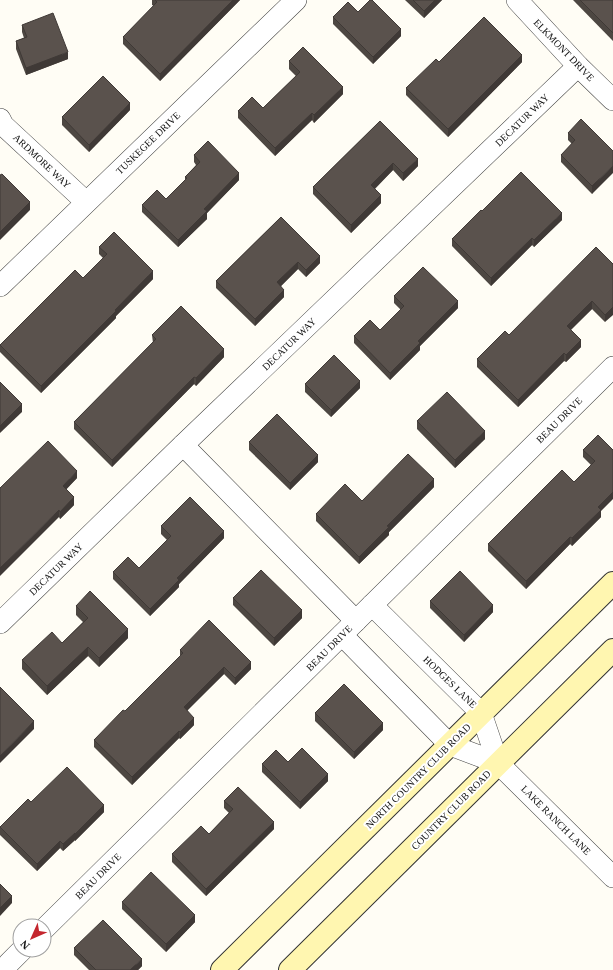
<svg xmlns="http://www.w3.org/2000/svg" width="613" height="970" font-family="'Times New Roman',serif">
<style>
.lines{fill:none;stroke-linecap:round;stroke-linejoin:round}
.minor-casing{stroke:#444;stroke-width:22}
.secondary-casing{stroke:#333;stroke-width:24}
.minor{stroke:#fff;stroke-width:21}
.secondary{stroke:#fff6b0;stroke-width:22}
.wall{fill:#4d4742}
.shaded-wall{fill:#3f3936}
.building{fill:#5a524d;stroke:#3f3936}
.labels{text-anchor:middle;dominant-baseline:central;stroke-width:4;stroke-linejoin:round;paint-order:stroke}
.street-label{font-size:10px;fill:#111;stroke:#fff}
</style>
<rect width="100%" height="100%" fill="#fffdf5"/>
<g class="lines">
<defs>
<g id="minor">
<path d="M 517,0 L 578,66 L 613,100"/>
<path d="M 0,119 L 3,125 L 86,202"/>
<path d="M 0,286 L 296,0"/>
<path d="M 183,445 L 356,621"/>
<path d="M 0,623 L 183,445 L 578,66"/>
<path d="M 342,635 L 450,745 L 498,763 L 481,713 L 372,605"/>
<path d="M 498,763 L 613,877"/>
<path d="M 44,929 L 613,367"/>
<path d="M 2,970 L 22,950"/>
</g>
<g id="secondary">
<path d="M 222,970 L 613,583"/>
<path d="M 290,970 L 613,650"/>
</g>
</defs>
<use href="#minor" class="minor-casing"/>
<use href="#secondary" class="secondary-casing"/>
<use href="#minor" class="minor"/>
<use href="#secondary" class="secondary"/>
</g>
<g class="wall">
<path d="M 152,0 L 240,0 L 160,81 L 123,44 L 123,37 L 154,6 L 152,5 Z"/>
<path d="M 405,0 L 442,0 L 424,18 Z"/>
<path d="M 573,0 L 613,0 L 613,41 Z"/>
<path d="M 358,12 L 401,36 L 373,64 L 333,24 L 333,17 Z"/>
<path d="M 22,25 L 68,59 L 26,75 L 16,49 L 16,41 L 24,38 L 22,32 Z"/>
<path d="M 289,61 L 343,94 L 314,123 L 312,120 L 275,156 L 238,118 L 238,111 L 263,108 L 296,76 L 289,69 Z"/>
<path d="M 439,62 L 522,62 L 448,137 L 406,95 L 406,88 Z"/>
<path d="M 130,110 L 89,152 L 62,125 L 62,117 Z"/>
<path d="M 380,121 L 418,166 L 403,181 L 393,170 L 375,189 L 381,203 L 351,233 L 313,194 L 313,187 Z"/>
<path d="M 568,133 L 613,151 L 592,194 L 561,162 L 561,155 L 572,144 L 568,140 Z"/>
<path d="M 194,155 L 239,180 L 207,213 L 207,219 L 178,247 L 142,212 L 142,205 L 166,199 L 185,180 L 185,177 L 196,165 L 194,162 Z"/>
<path d="M 482,211 L 562,220 L 534,247 L 532,245 L 491,286 L 452,246 L 452,239 Z"/>
<path d="M 281,217 L 320,263 L 306,277 L 298,269 L 281,286 L 284,297 L 255,326 L 216,288 L 216,281 Z"/>
<path d="M 99,247 L 153,279 L 116,316 L 116,318 L 41,393 L 0,352 L 0,345 L 83,278 L 103,258 L 99,254 Z"/>
<path d="M 613,264 L 605,322 L 592,309 L 571,330 L 581,347 L 566,362 L 564,361 L 518,407 L 477,367 L 477,359 L 509,335 Z"/>
<path d="M 394,296 L 458,308 L 420,346 L 420,350 L 390,380 L 354,343 L 354,336 L 380,330 L 401,310 L 394,303 Z"/>
<path d="M 152,335 L 224,357 L 196,386 L 194,384 L 112,467 L 74,429 L 74,422 L 153,343 Z"/>
<path d="M 305,384 L 360,388 L 331,417 L 305,392 Z"/>
<path d="M 417,421 L 485,439 L 455,468 L 417,429 Z"/>
<path d="M 598,435 L 601,517 L 572,546 L 570,544 L 526,589 L 488,551 L 488,544 L 574,482 L 591,465 L 583,457 L 583,450 Z"/>
<path d="M 249,442 L 318,462 L 290,490 L 249,450 Z"/>
<path d="M 77,478 L 66,489 L 74,505 L 60,519 L 59,517 L 0,488 Z"/>
<path d="M 434,487 L 389,532 L 389,535 L 359,564 L 316,521 L 316,514 L 362,501 Z"/>
<path d="M 161,526 L 224,538 L 179,584 L 179,587 L 150,616 L 113,579 L 113,572 L 139,568 L 167,540 L 161,534 Z"/>
<path d="M 233,598 L 302,618 L 274,646 L 233,605 Z"/>
<path d="M 430,601 L 493,612 L 464,642 L 430,608 Z"/>
<path d="M 76,606 L 128,638 L 99,667 L 88,656 L 47,695 L 22,669 L 22,660 L 62,643 L 83,622 L 76,615 Z"/>
<path d="M 180,650 L 251,669 L 235,685 L 224,674 L 187,710 L 194,725 L 180,739 L 179,738 L 132,785 L 94,747 L 94,740 L 125,711 L 180,656 Z"/>
<path d="M 315,713 L 383,730 L 354,759 L 315,721 Z"/>
<path d="M 288,762 L 328,781 L 300,809 L 262,772 L 262,764 Z"/>
<path d="M 224,801 L 274,829 L 206,896 L 172,862 L 172,854 L 209,834 L 229,813 L 224,808 Z"/>
<path d="M 31,802 L 104,812 L 75,841 L 75,840 L 63,851 L 60,848 L 37,871 L 0,835 L 0,827 Z"/>
<path d="M 122,902 L 195,922 L 166,952 L 122,909 Z"/>
<path d="M 74,948 L 142,966 L 138,970 L 89,970 L 74,955 Z"/>
</g>
<g class="shaded-wall">
<path d="M 233,0 L 240,0 L 160,81 L 160,74 Z"/>
<path d="M 435,0 L 442,0 L 424,18 L 424,11 Z"/>
<path d="M 401,29 L 401,36 L 373,64 L 373,57 Z"/>
<path d="M 68,52 L 68,59 L 26,75 L 26,68 Z"/>
<path d="M 522,55 L 522,62 L 448,137 L 448,129 Z"/>
<path d="M 343,87 L 343,94 L 314,123 L 314,115 Z"/>
<path d="M 130,103 L 130,110 L 89,152 L 89,145 Z"/>
<path d="M 312,113 L 312,120 L 275,156 L 275,148 Z"/>
<path d="M 418,159 L 418,166 L 403,181 L 403,173 Z"/>
<path d="M 393,163 L 393,170 L 371,192 L 371,185 Z"/>
<path d="M 613,166 L 613,173 L 592,194 L 592,186 Z"/>
<path d="M 239,173 L 239,180 L 207,213 L 207,219 L 178,247 L 178,240 L 204,209 Z"/>
<path d="M 381,195 L 381,203 L 351,233 L 351,225 Z"/>
<path d="M 30,202 L 30,210 L 0,240 L 0,232 Z"/>
<path d="M 562,213 L 562,220 L 534,247 L 534,240 Z"/>
<path d="M 532,238 L 532,245 L 491,286 L 491,278 Z"/>
<path d="M 320,256 L 320,263 L 306,277 L 306,270 Z"/>
<path d="M 298,262 L 298,269 L 277,290 L 277,282 Z"/>
<path d="M 153,271 L 153,279 L 116,316 L 116,318 L 41,393 L 41,386 L 115,310 Z"/>
<path d="M 284,290 L 284,297 L 255,326 L 255,319 Z"/>
<path d="M 458,301 L 458,308 L 420,346 L 420,350 L 390,380 L 390,373 L 418,341 Z"/>
<path d="M 592,301 L 592,309 L 567,333 L 567,326 Z"/>
<path d="M 613,307 L 613,315 L 605,322 L 605,315 Z"/>
<path d="M 581,340 L 581,347 L 566,362 L 566,355 Z"/>
<path d="M 224,349 L 224,357 L 196,386 L 196,378 Z"/>
<path d="M 564,353 L 564,361 L 518,407 L 518,400 Z"/>
<path d="M 194,377 L 194,384 L 112,467 L 112,460 Z"/>
<path d="M 360,381 L 360,388 L 331,417 L 331,410 Z"/>
<path d="M 22,404 L 22,412 L 0,433 L 0,426 Z"/>
<path d="M 485,431 L 485,439 L 455,468 L 455,460 Z"/>
<path d="M 318,455 L 318,462 L 290,490 L 290,483 Z"/>
<path d="M 77,471 L 77,478 L 63,493 L 63,486 Z"/>
<path d="M 434,479 L 434,487 L 389,532 L 389,535 L 359,564 L 359,557 L 387,526 Z"/>
<path d="M 613,492 L 613,499 L 601,511 L 601,517 L 572,546 L 572,538 L 598,507 Z"/>
<path d="M 74,497 L 74,505 L 60,519 L 60,512 Z"/>
<path d="M 59,510 L 59,517 L 0,576 L 0,568 Z"/>
<path d="M 224,531 L 224,538 L 179,584 L 179,587 L 150,616 L 150,609 L 177,578 Z"/>
<path d="M 570,537 L 570,544 L 526,589 L 526,581 Z"/>
<path d="M 493,605 L 493,612 L 464,642 L 464,635 Z"/>
<path d="M 302,610 L 302,618 L 274,646 L 274,638 Z"/>
<path d="M 128,629 L 128,638 L 99,667 L 99,658 Z"/>
<path d="M 88,647 L 88,656 L 47,695 L 47,686 Z"/>
<path d="M 251,662 L 251,669 L 235,685 L 235,678 Z"/>
<path d="M 224,667 L 224,674 L 184,714 L 184,707 Z"/>
<path d="M 194,718 L 194,725 L 180,739 L 180,732 Z"/>
<path d="M 34,721 L 34,729 L 0,763 L 0,756 Z"/>
<path d="M 383,723 L 383,730 L 354,759 L 354,752 Z"/>
<path d="M 179,731 L 179,738 L 132,785 L 132,777 Z"/>
<path d="M 328,774 L 328,781 L 300,809 L 300,802 Z"/>
<path d="M 104,805 L 104,812 L 75,841 L 75,834 Z"/>
<path d="M 274,822 L 274,829 L 206,896 L 206,889 Z"/>
<path d="M 75,833 L 75,840 L 63,851 L 63,844 Z"/>
<path d="M 60,841 L 60,848 L 37,871 L 37,864 Z"/>
<path d="M 12,896 L 12,903 L 0,916 L 0,908 Z"/>
<path d="M 195,915 L 195,922 L 166,952 L 166,944 Z"/>
<path d="M 142,959 L 142,966 L 138,970 L 130,970 Z"/>
</g>
<g class="building">
<path d="M 155,0 L 233,0 L 160,74 L 123,37 L 157,2 Z"/>
<path d="M 370,0 L 372,0 L 401,29 L 373,57 L 333,17 L 348,2 L 358,12 Z"/>
<path d="M 413,0 L 435,0 L 424,11 Z"/>
<path d="M 580,0 L 613,0 L 613,33 Z"/>
<path d="M 53,13 L 68,52 L 26,68 L 16,41 L 27,37 L 22,25 Z"/>
<path d="M 484,17 L 522,55 L 448,129 L 406,88 L 436,59 L 439,62 Z"/>
<path d="M 303,47 L 343,87 L 314,115 L 312,113 L 275,148 L 238,111 L 252,97 L 263,108 L 300,72 L 289,61 Z"/>
<path d="M 103,76 L 130,103 L 89,145 L 62,117 Z"/>
<path d="M 581,119 L 613,151 L 613,166 L 592,186 L 561,155 L 575,140 L 568,133 Z"/>
<path d="M 380,121 L 418,159 L 403,173 L 393,163 L 371,185 L 381,195 L 351,225 L 313,187 Z"/>
<path d="M 208,141 L 239,173 L 204,209 L 207,211 L 178,240 L 142,205 L 157,190 L 166,199 L 187,178 L 185,177 L 200,162 L 194,155 Z"/>
<path d="M 521,172 L 562,213 L 534,240 L 532,238 L 491,278 L 452,239 L 481,210 L 482,211 Z"/>
<path d="M 2,174 L 30,202 L 0,232 L 0,175 Z"/>
<path d="M 281,217 L 320,256 L 306,270 L 298,262 L 277,282 L 284,290 L 255,319 L 216,281 Z"/>
<path d="M 114,232 L 153,271 L 115,310 L 116,311 L 41,386 L 0,345 L 75,270 L 83,278 L 107,254 L 99,247 Z"/>
<path d="M 596,247 L 613,264 L 613,307 L 605,315 L 592,301 L 567,326 L 581,340 L 566,355 L 564,353 L 518,400 L 477,359 L 505,331 L 509,335 Z"/>
<path d="M 423,267 L 458,301 L 418,341 L 420,343 L 390,373 L 354,336 L 370,320 L 380,330 L 404,306 L 394,296 Z"/>
<path d="M 181,306 L 224,349 L 196,378 L 194,377 L 112,460 L 74,422 L 156,339 L 152,335 Z"/>
<path d="M 334,355 L 360,381 L 331,410 L 305,384 Z"/>
<path d="M 0,382 L 22,404 L 0,426 Z"/>
<path d="M 447,392 L 485,431 L 455,460 L 417,421 Z"/>
<path d="M 277,414 L 318,455 L 290,483 L 249,442 Z"/>
<path d="M 598,435 L 613,450 L 613,492 L 598,507 L 601,510 L 572,538 L 570,537 L 526,581 L 488,544 L 562,470 L 574,482 L 595,461 L 583,450 Z"/>
<path d="M 48,441 L 77,471 L 63,486 L 74,497 L 60,512 L 59,510 L 0,568 L 0,488 Z"/>
<path d="M 408,454 L 434,479 L 387,526 L 389,527 L 359,557 L 316,514 L 345,484 L 362,501 Z"/>
<path d="M 190,497 L 224,531 L 177,578 L 179,580 L 150,609 L 113,572 L 128,557 L 139,568 L 171,536 L 161,526 Z"/>
<path d="M 261,570 L 302,610 L 274,638 L 233,598 Z"/>
<path d="M 460,571 L 493,605 L 464,635 L 430,601 Z"/>
<path d="M 90,591 L 128,629 L 99,658 L 88,647 L 47,686 L 22,660 L 52,632 L 62,643 L 88,618 L 76,606 Z"/>
<path d="M 209,620 L 251,662 L 235,678 L 224,667 L 184,707 L 194,718 L 180,732 L 179,731 L 132,777 L 94,740 L 123,710 L 125,711 L 183,653 L 180,650 Z"/>
<path d="M 344,684 L 383,723 L 354,752 L 315,713 Z"/>
<path d="M 0,687 L 34,721 L 0,756 Z"/>
<path d="M 302,748 L 328,774 L 300,802 L 262,764 L 276,750 L 288,762 Z"/>
<path d="M 67,767 L 104,805 L 75,834 L 75,833 L 63,844 L 60,841 L 37,864 L 0,827 L 28,799 L 31,802 Z"/>
<path d="M 238,787 L 274,822 L 206,889 L 172,854 L 201,826 L 209,834 L 233,809 L 224,801 Z"/>
<path d="M 151,872 L 195,915 L 166,944 L 122,902 Z"/>
<path d="M 0,884 L 12,896 L 0,908 Z"/>
<path d="M 103,920 L 142,959 L 130,970 L 96,970 L 74,948 Z"/>
</g>
<g class="labels">
<g class="street-label">
<text transform="translate(564 50) rotate(46)">ELKMONT DRIVE</text>
<text transform="translate(522 120) rotate(-44)">DECATUR WAY</text>
<text transform="translate(148 143) rotate(-44)">TUSKEGEE DRIVE</text>
<text transform="translate(42 161) rotate(43)">ARDMORE WAY</text>
<text transform="translate(289 344) rotate(-44)">DECATUR WAY</text>
<text transform="translate(559 420) rotate(-45)">BEAU DRIVE</text>
<text transform="translate(56 569) rotate(-44)">DECATUR WAY</text>
<text transform="translate(329 648) rotate(-45)">BEAU DRIVE</text>
<text transform="translate(450 682) rotate(44)">HODGES LANE</text>
<text transform="translate(418 776) rotate(-45)">NORTH COUNTRY CLUB ROAD</text>
<text transform="translate(451 810) rotate(-45)">COUNTRY CLUB ROAD</text>
<text transform="translate(556 820) rotate(45)">LAKE RANCH LANE</text>
<text transform="translate(98 876) rotate(-45)">BEAU DRIVE</text>
</g>
</g>
<g transform="translate(32 938) rotate(225)"><circle r="19" fill="#ffffff" stroke="#a0a0a0"/>
<path d="M0-3L7 15L0 10L-7 15Z" fill="#c4262e"/>
<text y="-6" font-size="11" font-weight="bold" text-anchor="middle" fill="#111111">N</text>
</g>
</svg>
